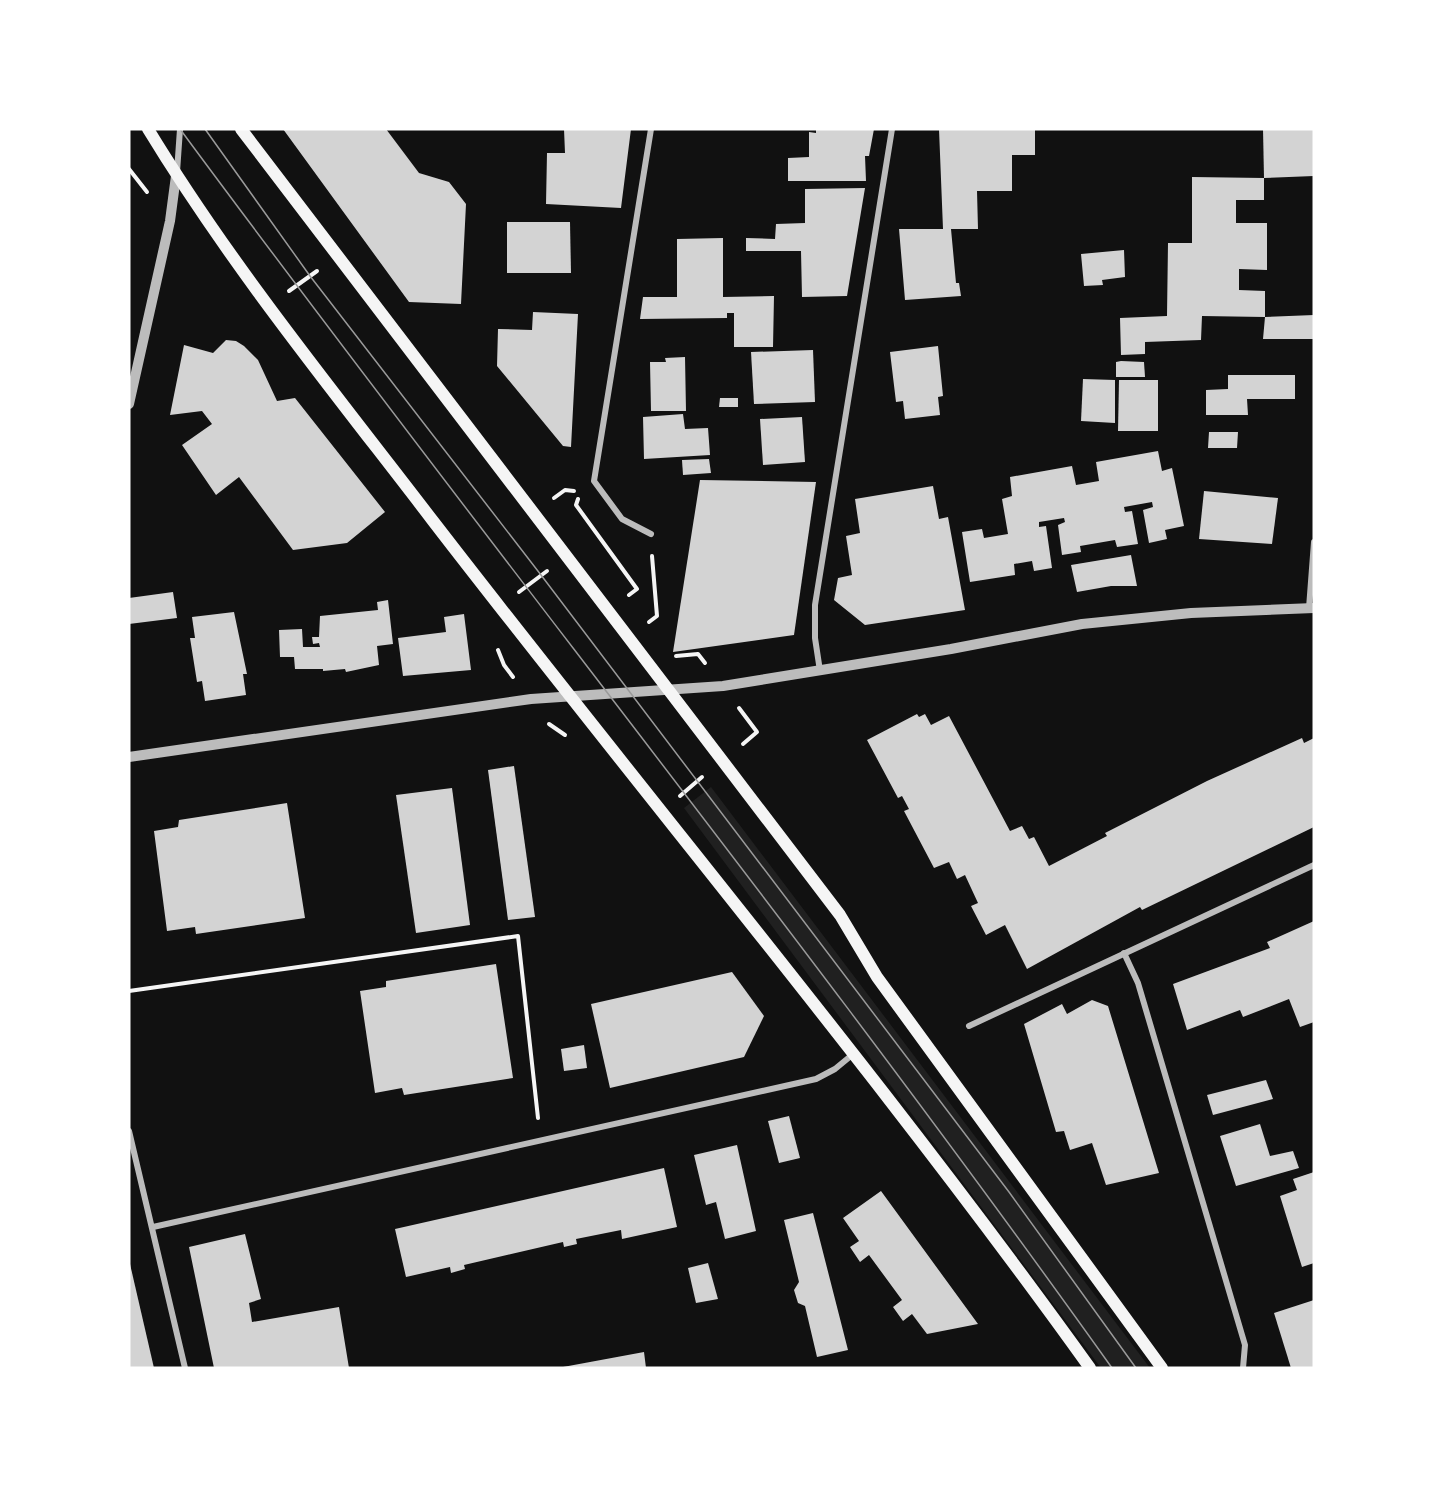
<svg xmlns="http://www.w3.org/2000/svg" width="1443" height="1497" font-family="'Public Sans',sans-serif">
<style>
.green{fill:#202020}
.building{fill:#d3d3d3}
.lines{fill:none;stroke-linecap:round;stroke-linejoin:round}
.path{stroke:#f5f5f5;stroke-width:4}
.minor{stroke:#bcbcbc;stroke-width:6}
.tertiary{stroke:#bcbcbc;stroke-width:10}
.secondary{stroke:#f5f5f5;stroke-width:12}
.tram{stroke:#9a9a9a;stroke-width:1.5}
</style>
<rect width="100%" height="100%" fill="#111"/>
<path class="green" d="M 711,787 L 1150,1368 L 1101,1368 L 684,808 Z"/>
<g class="building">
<path d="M 283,129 L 386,129 L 419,173 L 449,182 L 466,204 L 461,304 L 409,302 Z"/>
<path d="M 564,129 L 631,129 L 621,208 L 546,204 L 547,153 L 565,153 Z"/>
<path d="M 816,129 L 874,129 L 869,156 L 865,156 L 866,181 L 788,181 L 788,158 L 809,157 L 809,132 L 816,133 Z"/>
<path d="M 939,129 L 1035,129 L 1035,155 L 1012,155 L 1012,191 L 977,191 L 978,229 L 951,229 L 956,283 L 959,283 L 961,296 L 905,300 L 899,229 L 943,229 Z"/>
<path d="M 1263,129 L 1314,129 L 1314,176 L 1264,178 Z"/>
<path d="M 1192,177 L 1264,178 L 1264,200 L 1236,200 L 1236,223 L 1267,223 L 1267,270 L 1239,269 L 1239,290 L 1265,291 L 1265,317 L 1314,315 L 1314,339 L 1263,339 L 1265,317 L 1202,316 L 1201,340 L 1145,342 L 1145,354 L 1121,355 L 1120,318 L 1167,316 L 1168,243 L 1192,243 Z"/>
<path d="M 865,188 L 847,296 L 802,297 L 801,251 L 746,251 L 746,238 L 775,239 L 776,224 L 805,223 L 805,189 Z"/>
<path d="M 507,222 L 570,222 L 571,273 L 507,273 Z"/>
<path d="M 723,238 L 723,297 L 774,296 L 773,347 L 734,347 L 734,313 L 727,313 L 727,318 L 640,319 L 643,297 L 677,297 L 677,239 Z"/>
<path d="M 1124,250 L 1125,277 L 1102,280 L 1103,285 L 1084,286 L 1081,254 Z"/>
<path d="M 533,312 L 578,314 L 571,447 L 563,446 L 497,366 L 498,329 L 532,330 Z"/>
<path d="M 226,340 L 236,341 L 244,346 L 258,360 L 277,401 L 295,398 L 385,512 L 347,543 L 293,550 L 239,477 L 216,495 L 182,445 L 212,424 L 202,411 L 170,415 L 184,345 L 213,353 Z"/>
<path d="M 938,346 L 943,396 L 938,397 L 940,415 L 905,419 L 903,401 L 896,402 L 890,352 Z"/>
<path d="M 813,350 L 815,402 L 754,404 L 751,352 Z"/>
<path d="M 685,357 L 686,411 L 651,411 L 650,362 L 666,362 L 665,358 Z"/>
<path d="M 1121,361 L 1144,362 L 1145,377 L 1116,377 L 1116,362 Z"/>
<path d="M 1228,375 L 1295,375 L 1295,399 L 1247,399 L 1248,415 L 1206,415 L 1206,390 L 1228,389 Z"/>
<path d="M 1083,379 L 1115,380 L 1115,423 L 1081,421 Z"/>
<path d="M 1119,380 L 1158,380 L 1158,431 L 1118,431 Z"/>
<path d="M 720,398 L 738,398 L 738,407 L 719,407 Z"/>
<path d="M 683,414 L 685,429 L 708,428 L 710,455 L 644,459 L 643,417 Z"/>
<path d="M 802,417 L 805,462 L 763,465 L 760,419 Z"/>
<path d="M 1209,432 L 1238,432 L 1237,448 L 1208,448 Z"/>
<path d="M 1158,451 L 1162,471 L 1172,468 L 1184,526 L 1165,530 L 1167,539 L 1149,543 L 1143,510 L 1153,507 L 1152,502 L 1124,507 L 1125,512 L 1132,511 L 1138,544 L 1117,547 L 1115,540 L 1080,546 L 1081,552 L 1062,555 L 1058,525 L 1065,522 L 1064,518 L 1039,522 L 1039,527 L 1046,526 L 1052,568 L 1034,571 L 1032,561 L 1014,564 L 1015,575 L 970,582 L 962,532 L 982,529 L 984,538 L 1008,534 L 1002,499 L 1012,496 L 1010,477 L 1072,466 L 1076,485 L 1099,481 L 1096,462 Z"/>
<path d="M 709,459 L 711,473 L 683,475 L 682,460 Z"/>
<path d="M 700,480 L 816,482 L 794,635 L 673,652 Z"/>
<path d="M 933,486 L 939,519 L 948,517 L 965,610 L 865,625 L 834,600 L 838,578 L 852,575 L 846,536 L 860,533 L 855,499 Z"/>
<path d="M 1204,491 L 1278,498 L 1272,544 L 1199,539 Z"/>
<path d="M 1131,555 L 1137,586 L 1111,586 L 1077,592 L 1071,565 Z"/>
<path d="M 173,592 L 177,618 L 129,624 L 129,598 Z"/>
<path d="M 388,600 L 393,644 L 377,646 L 379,665 L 346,672 L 345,669 L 323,671 L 323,669 L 295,669 L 294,657 L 280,657 L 279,630 L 302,629 L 303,647 L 320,647 L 319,643 L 313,644 L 312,637 L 319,637 L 320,616 L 378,610 L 377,602 Z"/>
<path d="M 234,612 L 247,674 L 243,674 L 246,695 L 205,701 L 202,681 L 197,682 L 190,638 L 195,638 L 192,617 Z"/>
<path d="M 464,614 L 471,670 L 403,676 L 398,638 L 446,632 L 444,617 Z"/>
<path d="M 917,714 L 919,717 L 925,714 L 931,725 L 949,716 L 1010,831 L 1022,826 L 1029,839 L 1034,837 L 1049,866 L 1107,836 L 1105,833 L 1207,781 L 1302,738 L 1304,743 L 1314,738 L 1314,827 L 1142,910 L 1140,907 L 1027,969 L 1005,925 L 986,935 L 971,906 L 978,903 L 965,875 L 957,879 L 949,862 L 934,868 L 904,811 L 909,809 L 902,796 L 898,798 L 867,740 Z"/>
<path d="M 514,766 L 535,917 L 508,920 L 488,770 Z"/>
<path d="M 452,788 L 470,925 L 416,933 L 396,795 Z"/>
<path d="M 287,803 L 305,918 L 196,934 L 195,927 L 167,931 L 154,831 L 178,827 L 179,820 Z"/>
<path d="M 1314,921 L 1314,1022 L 1300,1027 L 1289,999 L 1243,1017 L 1240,1010 L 1187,1030 L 1173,984 L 1270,948 L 1267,942 Z"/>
<path d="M 496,964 L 513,1078 L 404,1095 L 402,1088 L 375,1093 L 360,991 L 386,987 L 386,981 Z"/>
<path d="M 732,972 L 764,1016 L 744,1057 L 610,1088 L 591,1004 Z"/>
<path d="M 1092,1000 L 1108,1006 L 1159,1173 L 1106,1185 L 1092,1143 L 1070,1150 L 1064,1131 L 1056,1132 L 1024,1024 L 1062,1004 L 1067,1014 Z"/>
<path d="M 584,1045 L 587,1068 L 564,1071 L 561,1049 Z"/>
<path d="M 1266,1080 L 1273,1099 L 1213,1115 L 1207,1095 Z"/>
<path d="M 789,1116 L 800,1158 L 779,1163 L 768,1121 Z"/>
<path d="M 1260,1124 L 1270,1156 L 1293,1151 L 1299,1168 L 1236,1186 L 1220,1136 Z"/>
<path d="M 737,1145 L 756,1231 L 725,1239 L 716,1202 L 706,1205 L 694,1155 Z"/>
<path d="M 664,1168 L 677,1227 L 622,1239 L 621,1230 L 576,1239 L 577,1244 L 564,1247 L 563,1242 L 464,1265 L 465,1269 L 451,1273 L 450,1267 L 406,1277 L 395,1229 Z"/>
<path d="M 1314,1172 L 1314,1263 L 1302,1267 L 1280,1196 L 1297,1190 L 1293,1179 Z"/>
<path d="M 881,1191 L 978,1324 L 927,1334 L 912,1314 L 903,1321 L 893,1307 L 902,1300 L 869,1255 L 860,1262 L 850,1247 L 859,1241 L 843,1218 Z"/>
<path d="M 813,1213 L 848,1350 L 817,1357 L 805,1306 L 798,1303 L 794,1290 L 799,1282 L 784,1220 Z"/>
<path d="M 245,1234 L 261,1299 L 249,1303 L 252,1322 L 339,1307 L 349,1368 L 214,1368 L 189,1247 Z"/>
<path d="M 708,1263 L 718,1299 L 696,1303 L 688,1268 Z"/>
<path d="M 129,1264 L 130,1264 L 154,1368 L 129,1368 Z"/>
<path d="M 1314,1300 L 1314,1368 L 1291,1368 L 1274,1313 Z"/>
<path d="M 644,1352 L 646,1368 L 563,1368 L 563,1367 Z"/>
</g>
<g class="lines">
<g class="path">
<path d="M 129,169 L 147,192"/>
<path d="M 289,291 L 317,271"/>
<path d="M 554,498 L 565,490 L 574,491"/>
<path d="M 578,499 L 576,505 L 637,589 L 629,595"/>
<path d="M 519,592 L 547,571"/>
<path d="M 649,622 L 657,616 L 652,556"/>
<path d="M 498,650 L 504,665 L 513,677"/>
<path d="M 676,656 L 698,654 L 705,663"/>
<path d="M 739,708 L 757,732 L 743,744"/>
<path d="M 549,724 L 565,735"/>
<path d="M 680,796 L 702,777"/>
<path d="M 129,991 L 518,936 L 538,1118"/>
</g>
<g class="minor">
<path d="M 177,172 L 180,129"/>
<path d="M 651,534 L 622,519 L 594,481 L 651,129"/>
<path d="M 1309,608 L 1314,542"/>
<path d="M 820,671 L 815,638 L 815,605 L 892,129"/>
<path d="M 1124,953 L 1138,983 L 1245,1345 L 1243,1368"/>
<path d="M 969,1026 L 1314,865"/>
<path d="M 129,1131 L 185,1368"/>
<path d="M 153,1227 L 816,1079 L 835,1069 L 852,1055"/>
</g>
<g class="tertiary">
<path d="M 129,404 L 170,221 L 176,176"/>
<path d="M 129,757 L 531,699 L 723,686 L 951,649 L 1082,624 L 1191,613 L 1314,608"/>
</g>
<g class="secondary">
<path d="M 148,129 C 232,267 335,393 433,521 C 651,804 882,1078 1090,1368"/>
<path d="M 241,129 L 840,915 L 877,977 L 1162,1368"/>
</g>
<g class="tram">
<path d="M 180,129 C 487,545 812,947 1112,1368"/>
<path d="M 205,129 L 310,276 L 541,575 L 1009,1192 L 1136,1368"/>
</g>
</g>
<rect width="1443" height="1497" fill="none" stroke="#ffffff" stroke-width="261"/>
</svg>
